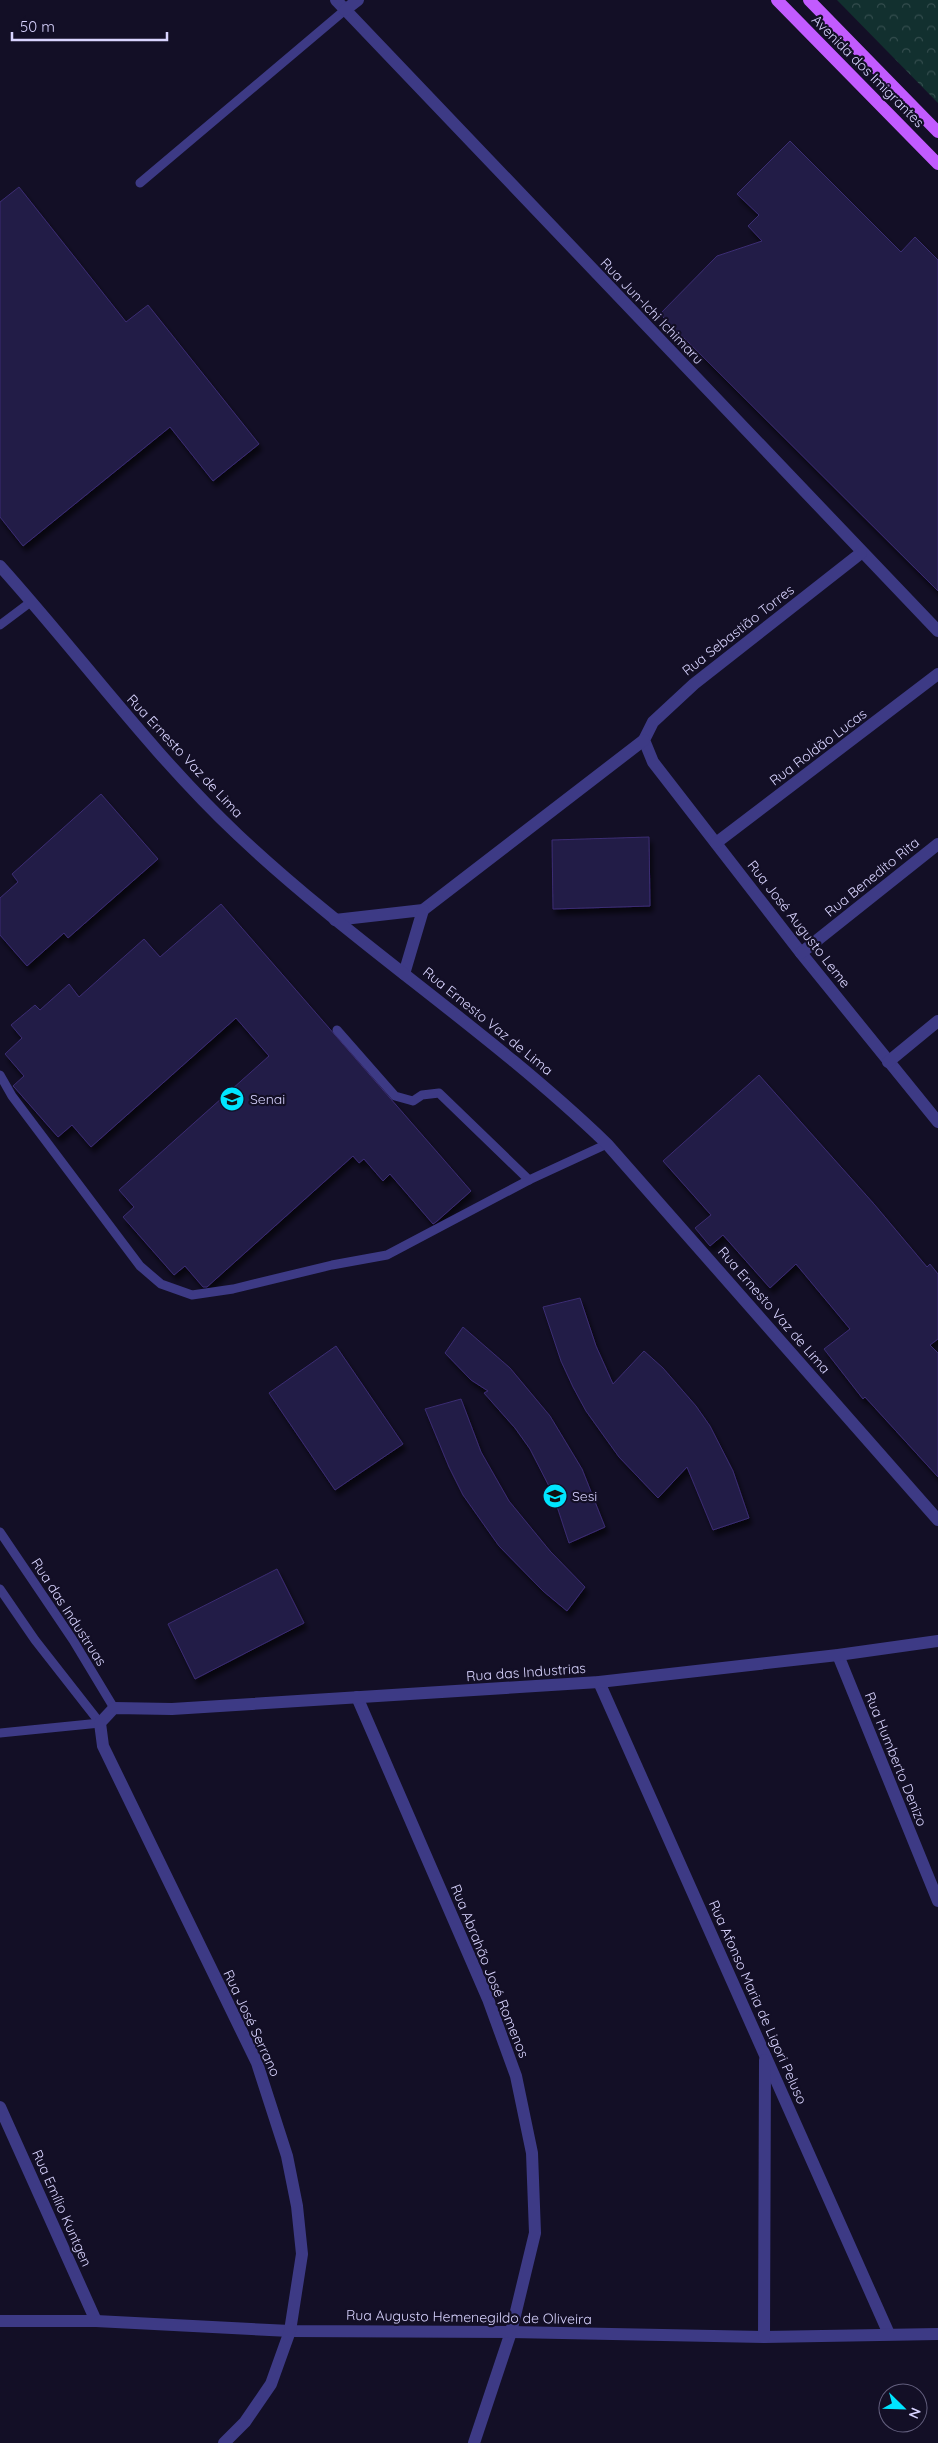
<svg xmlns="http://www.w3.org/2000/svg" width="938" height="2443" font-family="Quicksand,sans-serif">
<style>
.forest{fill:url(#forest-crowns)}
.building{fill:#241b47;stroke:#3b2d73;filter:url(#shadow)}
.lines{fill:none;stroke-linecap:round;stroke-linejoin:round}
.service{stroke:#3d3a85;stroke-width:9}
.minor{stroke:#3d3a85;stroke-width:12}
.tertiary{stroke:#3d3a85;stroke-width:12}
.primary{stroke:#c25bff;stroke-width:12}
.labels{text-anchor:middle;dominant-baseline:central;stroke-width:4.5;stroke-linejoin:round;paint-order:stroke}
.street-label{font-size:14px;fill:#d9d4ff;stroke:#130f26}
.poi-label{font-size:14px;fill:#d9d4ff;stroke:#130f26;text-anchor:start}
</style>
<defs>
<pattern id="forest-crowns" width="20" height="18" patternUnits="userSpaceOnUse" patternTransform="scale(1.25)"><rect width="20" height="18" fill="#12302f"/><path d="M2 6a3 3 0 1 1 6 0M12 15a3 3 0 1 1 6 0" fill="none" stroke="#344d4e"/></pattern>
<filter id="shadow"><feDropShadow dx="3" dy="5.5" stdDeviation="2.5" flood-color="#0009"/></filter>
</defs>
<rect width="100%" height="100%" fill="#130f26"/>
<path class="forest" d="M 837,0 L 938,0 L 938,103 Z"/>
<g class="building">
<path d="M 790,141 L 901,252 L 915,237 L 938,260 L 938,591 L 660,314 L 717,256 L 762,241 L 748,226 L 759,215 L 737,194 Z"/>
<path d="M 19,187 L 126,322 L 148,305 L 259,444 L 213,481 L 170,427 L 23,546 L 0,517 L 0,202 Z"/>
<path d="M 101,794 L 158,859 L 68,938 L 64,933 L 27,966 L 0,935 L 0,898 L 18,882 L 12,874 Z"/>
<path d="M 649,837 L 650,906 L 553,909 L 552,840 Z"/>
<path d="M 221,904 L 471,1191 L 436,1222 L 433,1224 L 390,1174 L 383,1181 L 364,1159 L 359,1163 L 353,1156 L 207,1287 L 203,1287 L 185,1266 L 174,1275 L 123,1217 L 134,1207 L 119,1190 L 269,1056 L 236,1018 L 91,1147 L 72,1125 L 58,1137 L 15,1088 L 13,1086 L 24,1076 L 5,1054 L 22,1038 L 11,1025 L 35,1005 L 40,1010 L 69,984 L 79,997 L 144,939 L 160,957 Z"/>
<path d="M 759,1075 L 874,1204 L 927,1267 L 930,1264 L 938,1274 L 938,1339 L 930,1345 L 938,1353 L 938,1477 L 865,1397 L 863,1399 L 824,1349 L 850,1329 L 796,1264 L 770,1288 L 723,1235 L 710,1246 L 695,1228 L 711,1215 L 663,1161 Z"/>
<path d="M 580,1298 L 596,1346 L 613,1384 L 644,1351 L 663,1368 L 696,1406 L 710,1426 L 733,1471 L 749,1518 L 713,1530 L 687,1467 L 658,1498 L 619,1457 L 586,1411 L 573,1387 L 561,1361 L 543,1307 Z"/>
<path d="M 463,1327 L 510,1368 L 550,1416 L 582,1469 L 605,1527 L 569,1543 L 553,1494 L 530,1449 L 515,1428 L 484,1393 L 488,1391 L 471,1380 L 445,1353 Z"/>
<path d="M 336,1346 L 403,1444 L 335,1490 L 269,1393 Z"/>
<path d="M 461,1399 L 481,1452 L 509,1501 L 550,1551 L 585,1587 L 567,1611 L 543,1591 L 499,1546 L 463,1495 L 449,1467 L 425,1409 Z"/>
<path d="M 277,1569 L 304,1623 L 195,1679 L 168,1624 Z"/>
</g>
<g class="lines">
<g class="service">
<path d="M 140,183 L 345,10"/>
<path d="M 0,625 L 32,601"/>
<path d="M 337,1030 L 395,1096 L 413,1101 L 422,1095 L 439,1093 L 529,1180"/>
<path d="M 0,1075 L 12,1096 L 140,1266 L 161,1284 L 192,1295 L 233,1289 L 332,1265 L 387,1255 L 529,1180 L 607,1144"/>
<path d="M 0,1532 L 73,1640 L 114,1708"/>
<path d="M 0,1589 L 35,1640 L 100,1723"/>
<path d="M 0,1733 L 100,1723"/>
</g>
<g class="minor">
<path d="M 336,0 L 938,631"/>
<path d="M 345,10 L 358,0"/>
<path d="M 861,553 L 694,684 L 653,722 L 644,740 L 653,762 L 801,953 L 938,1122"/>
<path d="M 716,843 L 938,674"/>
<path d="M 335,920 L 423,910 L 644,740"/>
<path d="M 801,953 L 938,844"/>
<path d="M 404,974 L 423,910"/>
<path d="M 888,1062 L 938,1021"/>
<path d="M 838,1655 L 938,1901"/>
<path d="M 599,1682 L 889,2334"/>
<path d="M 357,1697 L 488,1999 L 516,2076 L 532,2153 L 535,2233 L 511,2332 L 474,2443"/>
<path d="M 0,2107 L 96,2321"/>
<path d="M 0,2321 L 96,2321 L 290,2331 L 511,2332 L 764,2337 L 938,2334"/>
<path d="M 764,2337 L 765,2060"/>
<path d="M 224,2443 L 245,2422 L 271,2384 L 290,2331 L 302,2254 L 297,2206 L 287,2156 L 257,2063 L 103,1746 L 100,1723 L 114,1708 L 172,1709 L 599,1682 L 838,1655 L 938,1641"/>
</g>
<path class="tertiary" d="M 0,566 C 80,655 151,753 238,835 C 355,945 491,1032 607,1144 L 938,1520"/>
<g class="primary">
<path d="M 777,0 L 938,164"/>
<path d="M 809,0 L 938,132"/>
</g>
</g>
<defs>
<symbol id="university-disc" viewBox="-11 -11 22 22"><circle r="9.5" fill="#00e5ff" stroke="#130f26"/><path d="M0-5L7-2L0 1L-7-2ZM-4 1L0 2.5L4 1V4Q0 6-4 4Z" fill="#111"/></symbol>
</defs>
<g fill-rule="evenodd">
<use href="#university-disc" x="218" y="1085" width="28" height="28"/>
<use href="#university-disc" x="541" y="1482" width="28" height="28"/>
</g>
<g class="labels">
<g class="street-label">
<text transform="translate(868 71) rotate(45)">Avenida dos Imigrantes</text>
<text transform="translate(652 311) rotate(46)">Rua Jun-Ichi Ichimaru</text>
<text transform="translate(738 630) rotate(-38)">Rua Sebastião Torres</text>
<text transform="translate(818 747) rotate(-37)">Rua Roldão Lucas</text>
<text transform="translate(185 756) rotate(47)">Rua Ernesto Vaz de Lima</text>
<text transform="translate(872 877) rotate(-39)">Rua Benedito Rita</text>
<text transform="translate(799 924) rotate(52)">Rua José Augusto Leme</text>
<text transform="translate(488 1021) rotate(39)">Rua Ernesto Vaz de Lima</text>
<text transform="translate(774 1310) rotate(49)">Rua Ernesto Vaz de Lima</text>
<text transform="translate(69 1612) rotate(57)">Rua das Industruas</text>
<text transform="translate(526 1672) rotate(-4)">Rua das Industrias</text>
<text transform="translate(896 1759) rotate(68)">Rua Humberto Denizo</text>
<text transform="translate(490 1971) rotate(68)">Rua Abrahão José Romenos</text>
<text transform="translate(758 2002) rotate(66)">Rua Afonso Maria de Ligori Peluso</text>
<text transform="translate(252 2023) rotate(65)">Rua José Serrano</text>
<text transform="translate(62 2208) rotate(66)">Rua Emílio Kuntgen</text>
<text transform="translate(469 2317) rotate(1)">Rua Augusto Hemenegildo de Oliveira</text>
</g>
<g class="poi-label">
<text x="250" y="1099">Senai</text>
<text x="572" y="1496">Sesi</text>
</g>
</g>
<g transform="translate(903 2408) rotate(113)"><circle r="24" fill="#130f26" stroke="#625e7d"/>
<path d="M0-4L9 19L0 12L-9 19Z" fill="#00e5ff"/>
<text y="-8" font-size="14" font-weight="bold" text-anchor="middle" fill="#d9d4ff">N</text>
</g>
<path d="M12 32v8h155v-8" fill="none" stroke="#d9d4ff" stroke-width="2.5"/>
<text x="20" y="32" font-size="15" fill="#d9d4ff" stroke="#130f26" stroke-width="4" paint-order="stroke">50 m</text>
</svg>
